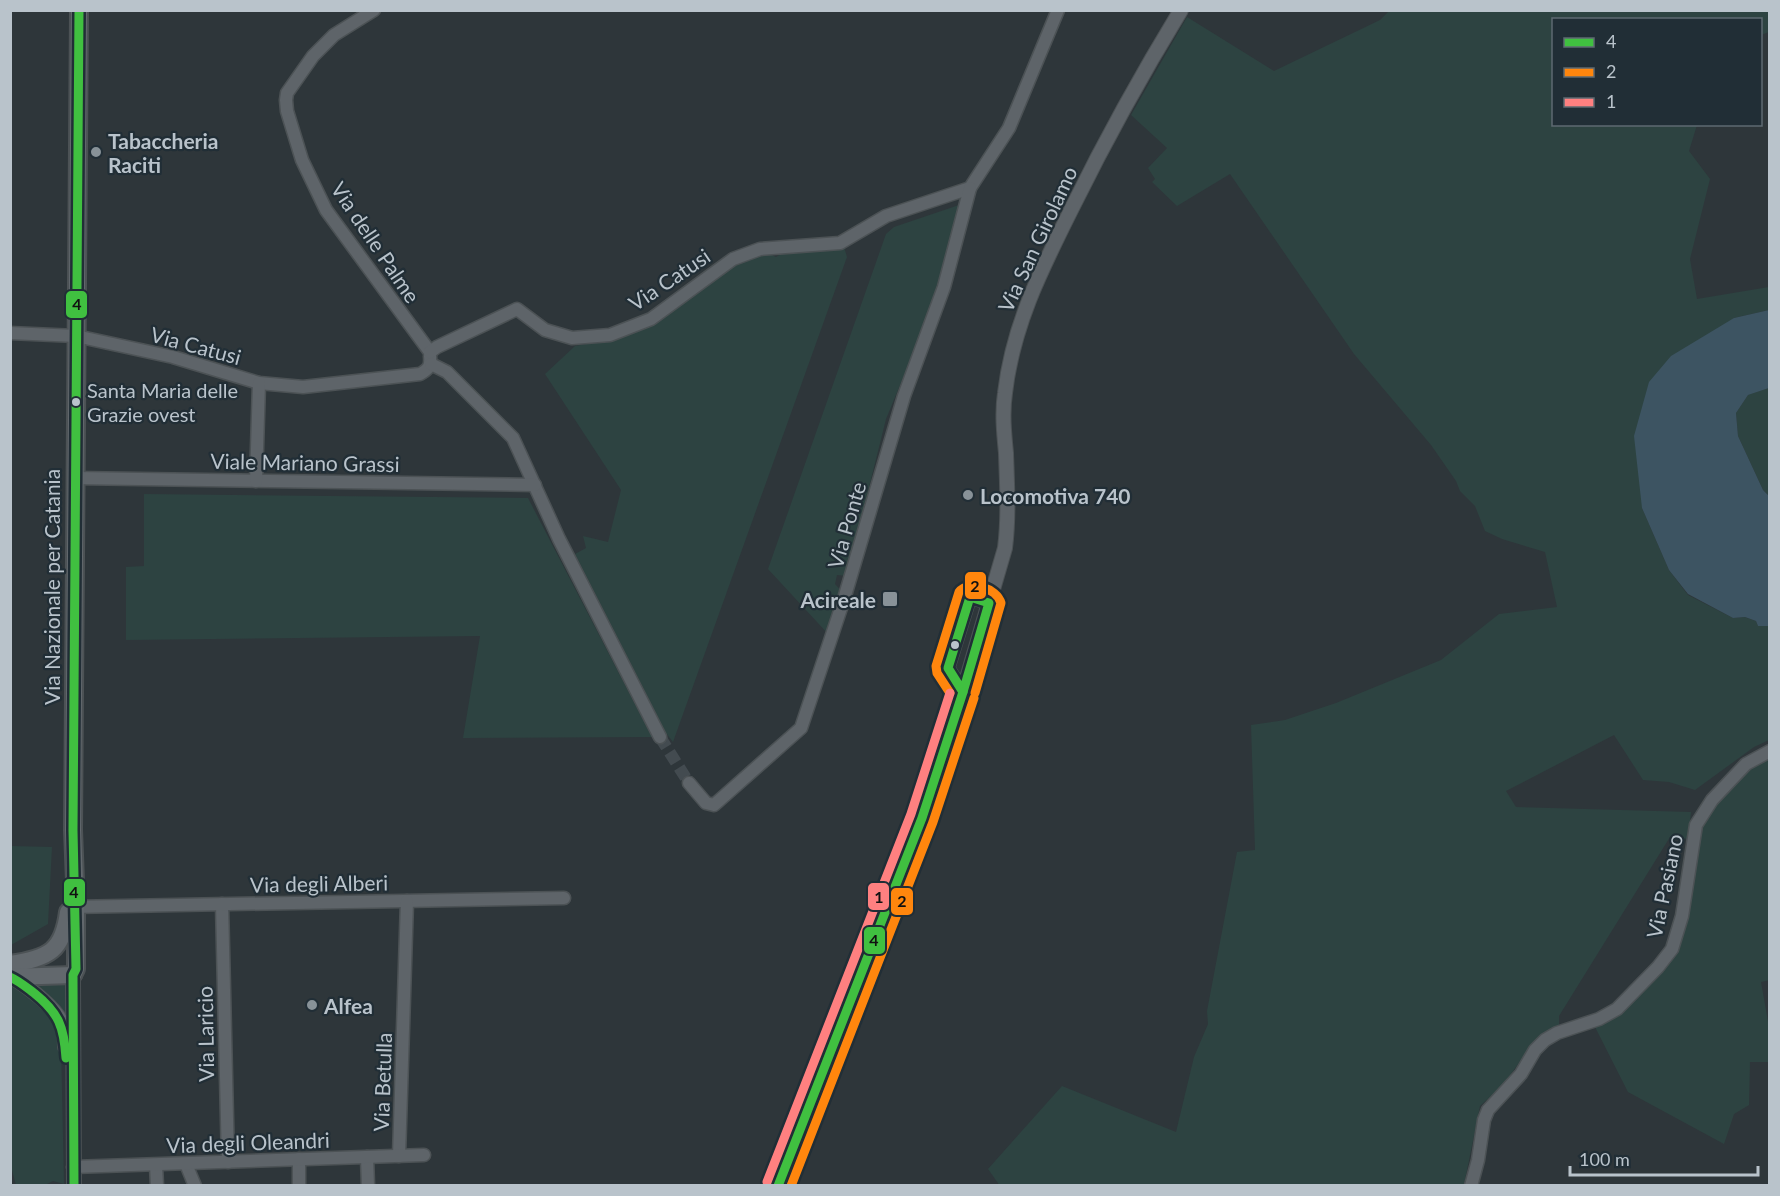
<svg xmlns="http://www.w3.org/2000/svg" width="1780" height="1196" font-family="Lato,sans-serif">
<style>
.green{fill:#2d4341}
.water{fill:#3d5462}
.lines{fill:none;stroke-linecap:round;stroke-linejoin:round}
.minor-tunnel{stroke:#434b50;stroke-width:12;stroke-dasharray:12 6;stroke-linecap:butt}
.minor-casing{stroke:#4c5255;stroke-width:15}
.tertiary-casing{stroke:#4c5255;stroke-width:16}
.secondary-casing{stroke:#4c5255;stroke-width:20}
.minor{stroke:#5e6469;stroke-width:12}
.tertiary{stroke:#5e6469;stroke-width:14}
.secondary{stroke:#62686d;stroke-width:16}
.bus-1-casing{stroke:#212e36;stroke-width:14}
.bus-2-casing{stroke:#212e36;stroke-width:14}
.bus-3-casing{stroke:#212e36;stroke-width:14}
.bus-1{stroke:#40c040;stroke-width:9}
.bus-2{stroke:#ff860d;stroke-width:9}
.bus-3{stroke:#ff8080;stroke-width:9}
.poi-dot{fill:#889298;stroke:#212e36;stroke-width:2}
.bus-dot{fill:#b9c3cb;stroke:#212e36;stroke-width:2}
.labels{text-anchor:middle;dominant-baseline:central;stroke-width:4.5;stroke-linejoin:round;paint-order:stroke}
.bus-label{font-size:20px;fill:#b9c3cb;stroke:#212e36;text-anchor:start}
.poi-label{font-size:21px;font-weight:bold;fill:#b9c3cb;stroke:#212e36;text-anchor:start}
.street-label{font-size:21px;fill:#b9c3cb;stroke:#212e36}
.line-badge{stroke:#212e36;stroke-width:2}
.pale-badge-label{font-size:16px;text-anchor:middle;font-weight:bold;fill:#111}
</style>
<rect width="100%" height="100%" fill="#2e363a"/>
<g class="green">
<path d="M 1389,11 L 1769,11 L 1769,32 L 1761,35 L 1760,20 L 1554,20 L 1554,124 L 1697,125 L 1689,151 L 1710,179 L 1690,259 L 1697,299 L 1769,287 L 1769,310 L 1734,318 L 1642,508 L 1669,570 L 1688,595 L 1733,618 L 1745,617 L 1756,621 L 1758,626 L 1769,626 L 1769,740 L 1754,747 L 1695,790 L 1669,782 L 1643,780 L 1614,735 L 1506,791 L 1516,807 L 1691,812 L 1688,839 L 1670,837 L 1559,1016 L 1559,1026 L 1537,1039 L 1502,1086 L 1480,1106 L 1464,1185 L 1000,1186 L 988,1169 L 1062,1086 L 1176,1132 L 1194,1057 L 1208,1024 L 1207,1011 L 1237,852 L 1255,850 L 1251,725 L 1285,720 L 1336,703 L 1441,660 L 1499,614 L 1557,607 L 1545,552 L 1502,539 L 1485,531 L 1475,506 L 1460,491 L 1456,481 L 1431,445 L 1354,354 L 1230,174 L 1177,206 L 1152,182 L 1155,179 L 1148,168 L 1167,148 L 1131,115 L 1187,17 L 1274,71 L 1380,20 Z"/>
<path d="M 962,204 L 941,286 L 886,419 L 847,576 L 837,575 L 835,584 L 843,593 L 830,636 L 768,569 L 886,234 L 894,227 Z"/>
<path d="M 844,247 L 847,257 L 673,742 L 666,733 L 575,554 L 586,548 L 583,536 L 608,542 L 621,490 L 545,374 L 575,346 L 613,339 L 654,323 L 749,256 L 768,253 L 776,257 L 784,252 L 820,251 Z"/>
<path d="M 1769,388 L 1769,496 L 1763,490 L 1738,436 L 1736,413 L 1748,395 Z"/>
<path d="M 144,494 L 528,498 L 652,737 L 463,738 L 480,636 L 126,640 L 126,567 L 144,566 Z"/>
<path d="M 1769,756 L 1770,980 L 1761,982 L 1769,1027 L 1769,1062 L 1750,1062 L 1749,1105 L 1734,1114 L 1724,1144 L 1628,1092 L 1594,1025 L 1619,1016 L 1661,969 L 1675,950 L 1700,827 L 1748,765 Z"/>
<path d="M 11,846 L 52,847 L 48,924 L 11,945 Z"/>
<path d="M 66,980 L 67,1015 L 28,981 Z"/>
<path d="M 10,984 C 37,1000 54,1012 61,1044 L 64,1184 L 53,1181 L 45,1185 L 16,1185 L 10,1163 Z"/>
</g>
<path class="water" d="M 1769,310 L 1769,388 L 1748,395 L 1736,413 L 1738,436 L 1763,490 L 1769,496 L 1769,626 L 1758,626 L 1756,621 L 1745,617 L 1733,618 L 1688,594 L 1669,570 L 1642,508 L 1634,436 L 1649,382 L 1671,356 L 1734,318 Z"/>
<g class="lines">
<path class="minor-tunnel" d="M 660,737 L 689,783"/>
<defs>
<g id="minor">
<path d="M 374,10 L 334,35 L 313,56 L 287,93 L 286,100 L 287,111 L 302,160 L 326,210 L 430,352"/>
<path d="M 10,333 L 76,336 L 173,357 L 259,383 L 303,387 L 420,374 C 429,369 431,366 430,356"/>
<path d="M 430,352 L 437,347 L 517,309 L 545,330 L 572,338 L 610,335 L 651,319 L 733,259 L 760,249 L 840,243 L 886,216 L 970,188 L 1009,128 L 1058,10"/>
<path d="M 431,364 L 447,372 L 513,438 L 559,539 L 660,737"/>
<path d="M 74,478 L 535,485"/>
<path d="M 256,481 L 259,383"/>
<path d="M 963,692 L 948,668 L 970,597 L 989,603"/>
<path d="M 689,783 L 706,803 L 714,805 L 801,728 L 844,599 L 904,396 L 944,287 L 970,188"/>
<path d="M 222,904 L 228,1162"/>
<path d="M 70,907 L 564,898"/>
<path d="M 399,1156 L 407,901"/>
<path d="M 367,1157 L 368,1186"/>
<path d="M 299,1159 L 299,1186"/>
<path d="M 186,1164 L 195,1186"/>
<path d="M 156,1165 L 157,1186"/>
<path d="M 73,1167 L 424,1155"/>
<path d="M 1471,1186 L 1478,1160 L 1484,1120 L 1488,1110 L 1521,1074 L 1535,1050 L 1545,1040 L 1557,1033 L 1599,1019 L 1617,1009 L 1658,967 L 1672,949 L 1682,916 L 1696,825 L 1712,800 L 1746,764 L 1770,751"/>
</g>
<g id="tertiary">
<path d="M 73,975 L 74,1186"/>
<path d="M 11,977 C 25,984 56,1008 62,1023 C 65,1030 65,1039 65,1047"/>
<path d="M 778,1186 L 922,818 L 963,692 L 1005,548 C 1009,516 1007,485 1006,453 C 1004,433 1002,413 1005,393 C 1013,324 1042,268 1073,206 C 1106,139 1142,74 1181,10"/>
</g>
<g id="secondary">
<path d="M 10,964 C 49,958 63,951 68,912"/>
<path d="M 73,975 L 76,969 L 76,907 L 73,830 L 79,10"/>
<path d="M 10,977 L 73,975"/>
</g>
</defs>
<use href="#minor" class="minor-casing"/>
<use href="#tertiary" class="tertiary-casing"/>
<use href="#secondary" class="secondary-casing"/>
<use href="#minor" class="minor"/>
<use href="#tertiary" class="tertiary"/>
<use href="#secondary" class="secondary"/>
<defs>
<g id="bus-1">
<path d="M 970,597 L 989,603 L 963,692 L 948,668 Z"/>
<path d="M 10,977 C 19,981 26,987 34,993 C 59,1013 64,1027 66,1058"/>
<path d="M 74,1186 L 73,975 L 76,969 L 73,830 L 79,10"/>
<path d="M 778,1186 L 922,818 L 963,692"/>
</g>
<g id="bus-2">
<path d="M 950,693 L 937,673 L 936,666 L 959,592 C 969,579 997,588 1001,603 L 975,693"/>
<path d="M 791,1186 L 933,822 L 974,698"/>
</g>
<path id="bus-3" d="M 767,1182 L 911,814 L 950,693"/>
</defs>
<use href="#bus-1" class="bus-1-casing"/>
<use href="#bus-2" class="bus-2-casing"/>
<use href="#bus-3" class="bus-3-casing"/>
<use href="#bus-1" class="bus-1"/>
<use href="#bus-2" class="bus-2"/>
<use href="#bus-3" class="bus-3"/>
</g>
<g class="poi-dot">
<circle cx="96" cy="152" r="6"/>
<circle cx="968" cy="495" r="6"/>
<rect x="882" y="591" width="16" height="16" rx="3"/>
<circle cx="312" cy="1005" r="6"/>
</g>
<g class="bus-dot">
<circle cx="76" cy="402" r="5"/>
<circle cx="955" cy="645" r="5"/>
</g>
<g class="labels">
<g class="bus-label">
<text x="87" y="390">Santa Maria delle<tspan x="87" dy="24">Grazie ovest</tspan></text>
</g>
<g class="poi-label">
<text x="108" y="140">Tabaccheria<tspan x="108" dy="24">Raciti</tspan></text>
<text x="980" y="495">Locomotiva 740</text>
<text x="876" y="599" text-anchor="end">Acireale</text>
<text x="324" y="1005">Alfea</text>
</g>
<g class="street-label">
<text transform="translate(1037 239) rotate(-65)">Via San Girolamo</text>
<text transform="translate(376 242) rotate(56)">Via delle Palme</text>
<text transform="translate(669 279) rotate(-34)">Via Catusi</text>
<text transform="translate(196 345) rotate(15)">Via Catusi</text>
<text transform="translate(305 462) rotate(1)">Viale Mariano Grassi</text>
<text transform="translate(846 525) rotate(-74)">Via Ponte</text>
<text transform="translate(51 587) rotate(-90)">Via Nazionale per Catania</text>
<text transform="translate(319 883) rotate(-1)">Via degli Alberi</text>
<text transform="translate(1664 886) rotate(-78)">Via Pasiano</text>
<text transform="translate(205 1034) rotate(-91)">Via Laricio</text>
<text transform="translate(382 1082) rotate(-88)">Via Betulla</text>
<text transform="translate(248 1142) rotate(-2)">Via degli Oleandri</text>
</g>
</g>
<g class="line-badge">
<rect x="65" y="290" width="23" height="29" rx="6" fill="#40c040"/>
<rect x="964" y="571" width="23" height="29" rx="6" fill="#ff860d"/>
<rect x="63" y="878" width="23" height="29" rx="6" fill="#40c040"/>
<rect x="867" y="882" width="23" height="29" rx="6" fill="#ff8080"/>
<rect x="890" y="887" width="24" height="29" rx="6" fill="#ff860d"/>
<rect x="863" y="926" width="23" height="29" rx="6" fill="#40c040"/>
</g>
<g class="pale-badge-label">
<text x="77" y="310">4</text>
<text x="975" y="592">2</text>
<text x="74" y="898">4</text>
<text x="879" y="903">1</text>
<text x="902" y="907">2</text>
<text x="874" y="946">4</text>
</g>
<rect width="1780" height="1196" fill="none" stroke="#b9c3cb" stroke-width="24"/>
<rect x="1552" y="18" width="210" height="108" fill="#212e36" stroke="#5e6a72" stroke-width="1.5"/>
<rect x="1564" y="38" width="30" height="9" fill="#40c040" stroke="#5e6a72" stroke-width="1.5"/>
<text x="1606" y="48" font-size="18" fill="#b9c3cb">4</text>
<rect x="1564" y="68" width="30" height="9" fill="#ff860d" stroke="#5e6a72" stroke-width="1.5"/>
<text x="1606" y="78" font-size="18" fill="#b9c3cb">2</text>
<rect x="1564" y="98" width="30" height="9" fill="#ff8080" stroke="#5e6a72" stroke-width="1.5"/>
<text x="1606" y="108" font-size="18" fill="#b9c3cb">1</text>
<path d="M1570 1166v9h188v-9" fill="none" stroke="#b9c3cb" stroke-width="3"/>
<text x="1579" y="1166" font-size="18" fill="#b9c3cb" stroke="#212e36" stroke-width="4.5" paint-order="stroke">100 m</text>
</svg>
